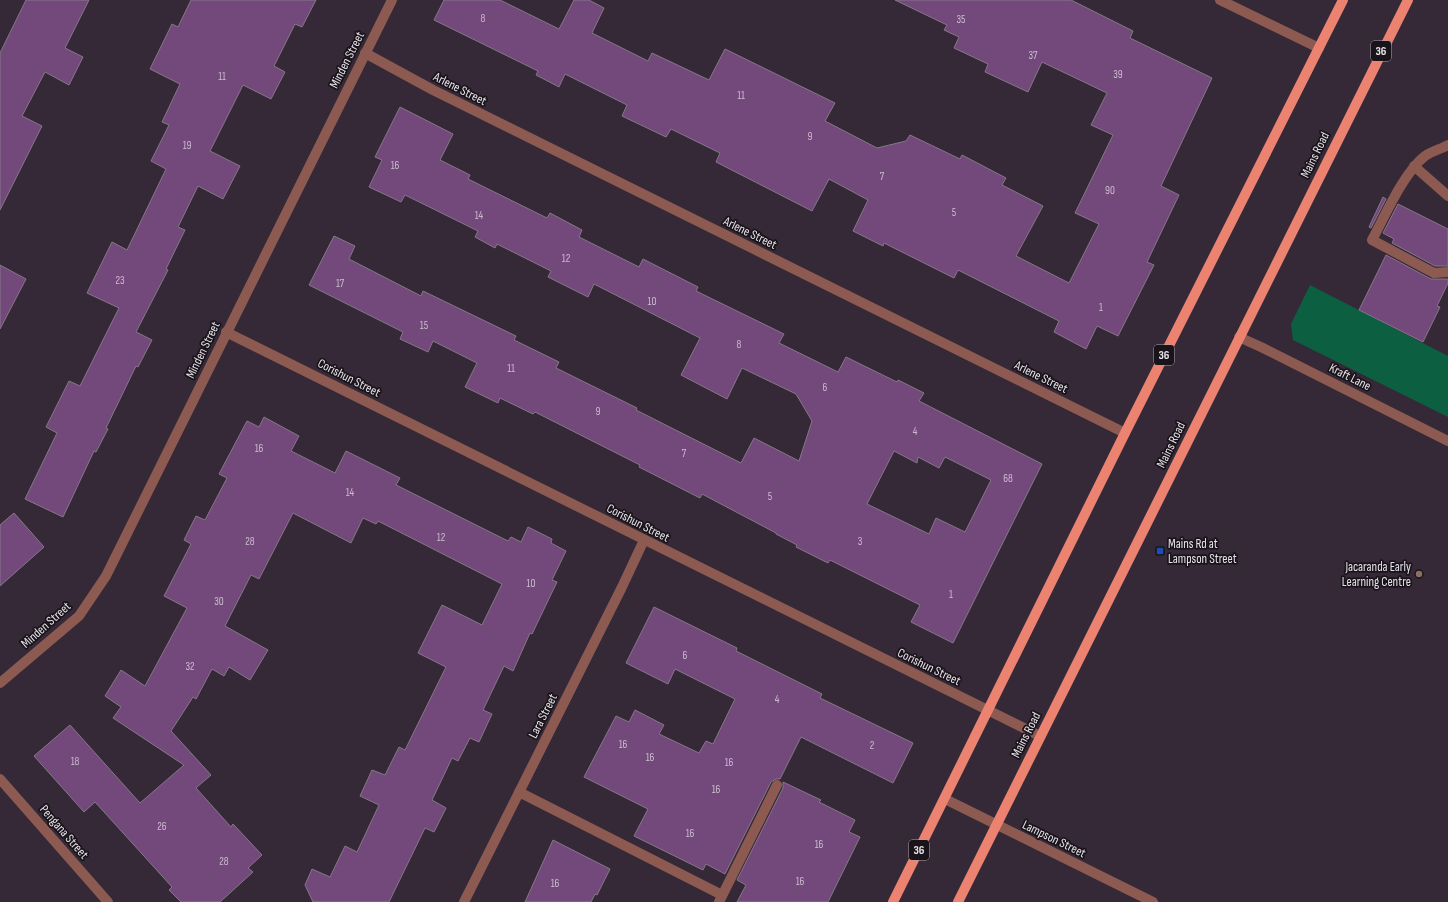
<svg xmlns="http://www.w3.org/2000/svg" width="1448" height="902" font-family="'Sofia Sans Condensed',sans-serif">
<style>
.green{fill:#0c5f41}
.building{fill:#73487b;stroke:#857888;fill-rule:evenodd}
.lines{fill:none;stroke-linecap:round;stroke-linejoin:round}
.service{stroke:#8d5a51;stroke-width:10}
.minor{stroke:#8d5a51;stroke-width:10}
.primary{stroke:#eb8370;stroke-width:10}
.transit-dot{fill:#1a4fb4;stroke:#19141a;stroke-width:1.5}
.education-dot{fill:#8d6e63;stroke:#19141a;stroke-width:1.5}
.labels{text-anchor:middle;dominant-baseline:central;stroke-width:3.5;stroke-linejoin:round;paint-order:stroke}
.number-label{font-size:11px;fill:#cbbbce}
.shield{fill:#19141a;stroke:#aaa4ac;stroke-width:1}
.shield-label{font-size:12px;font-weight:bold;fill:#e8e1ea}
.street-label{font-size:13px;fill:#e8e1ea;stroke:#19141a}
.poi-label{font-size:13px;fill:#e8e1ea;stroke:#19141a;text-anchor:start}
</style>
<rect width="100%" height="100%" fill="#352937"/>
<path class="green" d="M 1310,285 L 1448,356 L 1448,417 L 1293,340 L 1291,324 Z"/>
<g class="building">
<path d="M 26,0 L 89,0 L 65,48 L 83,57 L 69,85 L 45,72 L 22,116 L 42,126 L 0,210 L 0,53 Z"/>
<path d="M 191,0 L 316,0 L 302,27 L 295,24 L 274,66 L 285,72 L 271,99 L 243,85 L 210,151 L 240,166 L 223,199 L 198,186 L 178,227 L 185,230 L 166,269 L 168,270 L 136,332 L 152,340 L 138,367 L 136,366 L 106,428 L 108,429 L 96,452 L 94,451 L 63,517 L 25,499 L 57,433 L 46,427 L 69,381 L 80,386 L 119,308 L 87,293 L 112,242 L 127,250 L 166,169 L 151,161 L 169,125 L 162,122 L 180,84 L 150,69 L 172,24 L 178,27 Z"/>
<path d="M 444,0 L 500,0 L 559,29 L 574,0 L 589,0 L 604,8 L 592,33 L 648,61 L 652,53 L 709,80 L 725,49 L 835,103 L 825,121 L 877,148 L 906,141 L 910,135 L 960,159 L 962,155 L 1006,178 L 1002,185 L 1043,206 L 1016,256 L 1069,283 L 1099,224 L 1075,213 L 1113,135 L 1091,125 L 1107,93 L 1042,62 L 1028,92 L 985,72 L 988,64 L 954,48 L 959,37 L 944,30 L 947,25 L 895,0 L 1071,0 L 1133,31 L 1130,38 L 1212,78 L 1161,186 L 1179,195 L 1147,262 L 1154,265 L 1118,336 L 1097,326 L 1086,349 L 1054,332 L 1059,321 L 958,270 L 954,278 L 884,243 L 883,246 L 853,231 L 868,200 L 829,179 L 812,211 L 716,162 L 720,153 L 671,129 L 666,137 L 622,116 L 627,105 L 565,74 L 559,87 L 536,75 L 538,71 L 434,20 Z"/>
<path d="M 400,107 L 453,134 L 440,160 L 470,175 L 468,179 L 547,218 L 550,213 L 582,230 L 579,237 L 639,267 L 643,259 L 698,287 L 696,291 L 784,334 L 779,343 L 838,372 L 846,357 L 897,382 L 898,380 L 924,393 L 919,401 L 1042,464 L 953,643 L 911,622 L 920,605 L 830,560 L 828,563 L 796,547 L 797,545 L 776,534 L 776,533 L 702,494 L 700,498 L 639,467 L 640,465 L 535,412 L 533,414 L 500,398 L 498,403 L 465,387 L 477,363 L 433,341 L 428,352 L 400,339 L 403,332 L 309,285 L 334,236 L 355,246 L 349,259 L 421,296 L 423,291 L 516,336 L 514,340 L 559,362 L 556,368 L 637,408 L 636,410 L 741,463 L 754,438 L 799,461 L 812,421 L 796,394 L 742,368 L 727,399 L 681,375 L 700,338 L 594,284 L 588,297 L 548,277 L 551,271 L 497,244 L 495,248 L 475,237 L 478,231 L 405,195 L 401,202 L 369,187 L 382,160 L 375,157 ZM 894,451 L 917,463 L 918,457 L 939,468 L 945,457 L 991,480 L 965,532 L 936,518 L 929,534 L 867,504 Z"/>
<path d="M 1383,197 L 1386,199 L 1371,228 L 1369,227 Z"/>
<path d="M 1398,204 L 1448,229 L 1448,266 L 1435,266 L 1392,243 L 1394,239 L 1383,233 Z"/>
<path d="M 1386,255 L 1431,279 L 1448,279 L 1448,283 L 1437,306 L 1440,307 L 1423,342 L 1359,310 Z"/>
<path d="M 0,265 L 26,279 L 0,329 Z"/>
<path d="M 264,417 L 299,436 L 291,451 L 335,473 L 346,451 L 400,478 L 396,485 L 508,541 L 511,537 L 521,542 L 528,527 L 552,539 L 551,543 L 566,551 L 552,580 L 557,582 L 532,634 L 530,633 L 513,671 L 504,666 L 483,710 L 492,714 L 479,742 L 470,738 L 458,761 L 452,758 L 432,800 L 446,808 L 434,832 L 425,828 L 389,902 L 313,902 L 305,885 L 312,869 L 330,877 L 345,846 L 357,852 L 379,805 L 360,796 L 372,770 L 385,775 L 399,747 L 405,750 L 446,667 L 418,653 L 442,605 L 482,625 L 502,584 L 378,521 L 376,524 L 363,518 L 351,543 L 293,513 L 259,579 L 251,575 L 225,626 L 268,650 L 250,680 L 229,667 L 224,676 L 212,669 L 196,699 L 193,697 L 171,731 L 211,775 L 196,788 L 231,827 L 233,824 L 262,855 L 248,868 L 253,872 L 220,902 L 181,902 L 169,890 L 172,887 L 95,802 L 84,812 L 34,756 L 70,725 L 140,803 L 184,765 L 113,718 L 121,707 L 105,696 L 121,670 L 145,686 L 187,608 L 164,596 L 191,544 L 184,540 L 196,516 L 205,520 L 227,478 L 219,474 L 247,421 L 259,427 Z"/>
<path d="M 14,513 L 44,547 L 0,586 L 0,525 Z"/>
<path d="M 654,607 L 737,648 L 736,651 L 822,694 L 820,698 L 913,743 L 893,783 L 801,737 L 780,779 L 776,779 L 771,782 L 725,874 L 706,864 L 703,870 L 634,836 L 648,809 L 584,777 L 616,716 L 629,722 L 635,710 L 664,725 L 659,734 L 699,753 L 706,741 L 713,744 L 735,699 L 675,669 L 668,684 L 626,663 Z"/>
<path d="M 783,782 L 821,800 L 819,802 L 855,820 L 849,832 L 860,837 L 828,902 L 737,902 L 746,885 L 737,880 L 783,788 Z"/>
<path d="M 553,840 L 610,869 L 597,895 L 595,894 L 591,902 L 525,902 Z"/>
</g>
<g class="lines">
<g class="service">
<path d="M 1448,145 C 1441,149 1432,151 1425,156 C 1404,172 1385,216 1372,240 L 1434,273 L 1448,272"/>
<path d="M 1414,166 L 1448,196"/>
<path d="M 1239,337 L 1263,348 L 1448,441"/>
<path d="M 519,792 L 722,895"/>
<path d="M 719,902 L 777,785"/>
</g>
<g class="minor">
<path d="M 1220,0 L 1319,48"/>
<path d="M 365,53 L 433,90 L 1125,433"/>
<path d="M 226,332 L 1040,736"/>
<path d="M 0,683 L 79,616 L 106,576 L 392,0"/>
<path d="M 0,779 L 108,902"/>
<path d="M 945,799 L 1153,902"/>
<path d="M 464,902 L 622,587 L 644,540"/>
</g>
<g class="primary">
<path d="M 893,902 L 1125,433 L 1343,0"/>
<path d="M 958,902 L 1408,0"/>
</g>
</g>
<rect class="transit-dot" x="1156" y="547" width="8" height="8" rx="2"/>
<circle class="education-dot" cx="1419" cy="574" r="4"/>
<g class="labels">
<g class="number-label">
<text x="483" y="18">8</text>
<text x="961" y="19">35</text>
<text x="1033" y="55">37</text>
<text x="1118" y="74">39</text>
<text x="222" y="76">11</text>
<text x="741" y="95">11</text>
<text x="810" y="136">9</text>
<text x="187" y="145">19</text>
<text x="395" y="165">16</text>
<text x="882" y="176">7</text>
<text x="1110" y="190">90</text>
<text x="954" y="212">5</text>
<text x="479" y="215">14</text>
<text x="566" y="258">12</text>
<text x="120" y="280">23</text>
<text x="340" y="283">17</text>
<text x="652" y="301">10</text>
<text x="1101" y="307">1</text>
<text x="424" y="325">15</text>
<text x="739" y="344">8</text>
<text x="511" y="368">11</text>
<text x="825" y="387">6</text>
<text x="598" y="411">9</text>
<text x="915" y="431">4</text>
<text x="259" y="448">16</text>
<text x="684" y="453">7</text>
<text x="1008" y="478">68</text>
<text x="350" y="492">14</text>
<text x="770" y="496">5</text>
<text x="441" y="537">12</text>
<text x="250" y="541">28</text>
<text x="860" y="541">3</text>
<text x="531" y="583">10</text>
<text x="951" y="594">1</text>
<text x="219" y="601">30</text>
<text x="685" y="655">6</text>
<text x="190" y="666">32</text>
<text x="777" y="699">4</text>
<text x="623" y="744">16</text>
<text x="872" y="745">2</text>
<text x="650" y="757">16</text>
<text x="75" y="761">18</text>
<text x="729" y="762">16</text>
<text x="716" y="789">16</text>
<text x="162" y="826">26</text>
<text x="690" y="833">16</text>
<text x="819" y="844">16</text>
<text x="224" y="861">28</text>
<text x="800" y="881">16</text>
<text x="555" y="883">16</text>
</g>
<g class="shield">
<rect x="1371" y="41" width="20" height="20" rx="3"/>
<rect x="1154" y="345" width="20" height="20" rx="3"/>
<rect x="909" y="840" width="20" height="20" rx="3"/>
</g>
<g class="shield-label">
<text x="1381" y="51">36</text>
<text x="1164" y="355">36</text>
<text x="919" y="850">36</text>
</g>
<g class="street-label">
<text transform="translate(347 60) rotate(-63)">Minden Street</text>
<text transform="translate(460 89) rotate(27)">Arlene Street</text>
<text transform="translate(1315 155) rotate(-64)">Mains Road</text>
<text transform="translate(750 233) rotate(26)">Arlene Street</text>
<text transform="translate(203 350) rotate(-64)">Minden Street</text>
<text transform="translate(1041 377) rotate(26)">Arlene Street</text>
<text transform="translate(1350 377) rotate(27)">Kraft Lane</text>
<text transform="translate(349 378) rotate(27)">Corishun Street</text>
<text transform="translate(1171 445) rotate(-64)">Mains Road</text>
<text transform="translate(638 523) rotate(27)">Corishun Street</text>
<text transform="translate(46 625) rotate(-42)">Minden Street</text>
<text transform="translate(929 667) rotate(26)">Corishun Street</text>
<text transform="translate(543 716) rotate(-63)">Lara Street</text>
<text transform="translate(1026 735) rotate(-63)">Mains Road</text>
<text transform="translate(64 832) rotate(49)">Pengana Street</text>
<text transform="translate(1054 839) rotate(26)">Lampson Street</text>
</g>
<g class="poi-label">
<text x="1168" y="544">Mains Rd at<tspan x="1168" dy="15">Lampson Street</tspan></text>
<text x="1411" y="567" text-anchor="end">Jacaranda Early<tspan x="1411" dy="15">Learning Centre</tspan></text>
</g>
</g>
</svg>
